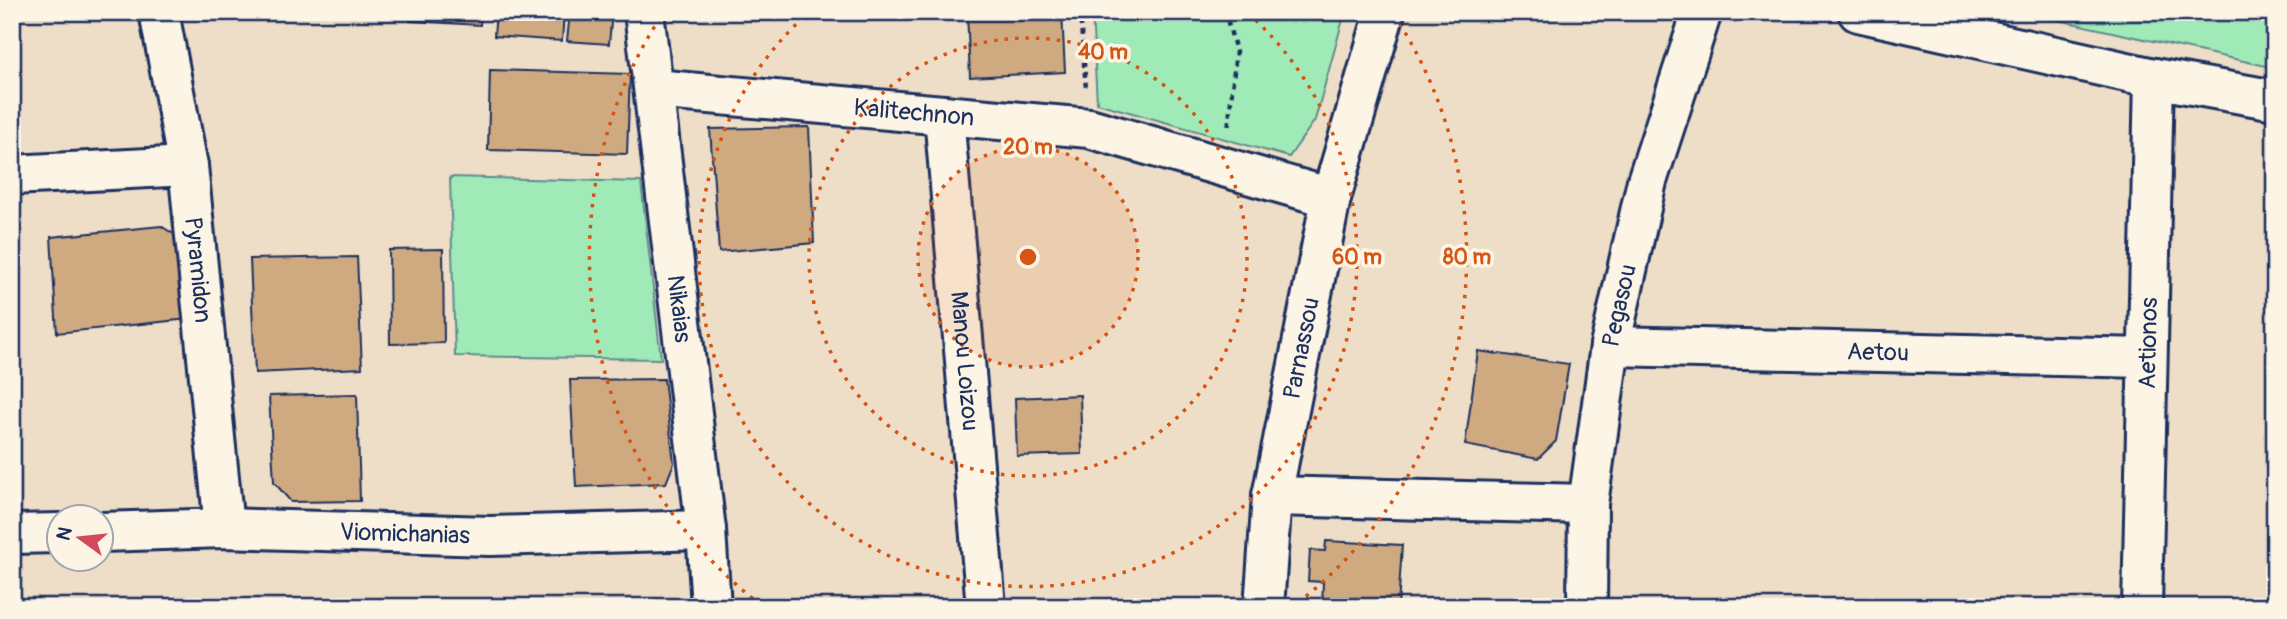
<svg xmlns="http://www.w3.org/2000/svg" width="2287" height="619" font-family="Pangolin,sans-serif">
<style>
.green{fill:#a0eab8;stroke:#5e8c8b;stroke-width:2}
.building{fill:#cfaa81;stroke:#1b2f5e;stroke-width:2}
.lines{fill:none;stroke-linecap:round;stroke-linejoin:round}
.minor-casing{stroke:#1b2f5e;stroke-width:44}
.path{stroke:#1b2f5e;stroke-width:4.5;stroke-dasharray:5 5;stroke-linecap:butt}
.minor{stroke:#fcf5e5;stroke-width:38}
.ring{fill:none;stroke:#d45514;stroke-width:3.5;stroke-dasharray:3.5 7}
.labels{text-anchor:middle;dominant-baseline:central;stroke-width:7;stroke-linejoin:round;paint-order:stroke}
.street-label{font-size:24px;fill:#1b2f5e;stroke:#fcf5e5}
.centre{fill:#d45514;stroke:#fcf5e5;stroke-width:3.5}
.ring-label{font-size:21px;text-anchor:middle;font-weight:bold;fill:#d45514;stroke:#fcf5e5;stroke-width:7;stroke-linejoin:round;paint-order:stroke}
</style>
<rect width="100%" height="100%" fill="#eedec7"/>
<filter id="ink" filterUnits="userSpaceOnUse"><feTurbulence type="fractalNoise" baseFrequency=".0143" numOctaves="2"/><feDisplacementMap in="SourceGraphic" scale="14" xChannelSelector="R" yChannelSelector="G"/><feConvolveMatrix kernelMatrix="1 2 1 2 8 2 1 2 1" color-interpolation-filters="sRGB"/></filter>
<g filter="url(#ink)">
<g class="green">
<path d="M 1092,12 L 1345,12 L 1315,120 L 1289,157 L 1097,103 Z"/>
<path d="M 2022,12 L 2275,12 L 2275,68 Z"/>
<path d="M 450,177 L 641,182 L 661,359 L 455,356 Z"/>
</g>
<g class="building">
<path d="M 410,12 L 481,12 L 480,25 L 410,21 Z"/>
<path d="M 496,12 L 564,12 L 562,41 L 494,36 Z"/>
<path d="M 570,12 L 612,12 L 609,44 L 567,41 Z"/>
<path d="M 967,12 L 1062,12 L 1065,72 L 970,77 Z"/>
<path d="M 490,70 L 630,74 L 627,154 L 488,150 Z"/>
<path d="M 809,127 L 814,243 L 719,252 L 710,129 Z"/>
<path d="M 161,226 L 183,240 L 188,319 L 57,333 L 51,237 Z"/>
<path d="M 443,249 L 444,343 L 390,344 L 389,250 Z"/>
<path d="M 357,257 L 362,368 L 255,373 L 250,259 Z"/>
<path d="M 1478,351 L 1569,364 L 1556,441 L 1538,459 L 1465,445 Z"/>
<path d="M 664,379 L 674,463 L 666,483 L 576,487 L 570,380 Z"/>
<path d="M 357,394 L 360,501 L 291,502 L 274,482 L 269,396 Z"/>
<path d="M 1080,395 L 1082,454 L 1017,456 L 1015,398 Z"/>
<path d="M 1326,541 L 1402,545 L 1398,607 L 1322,607 L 1323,582 L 1308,581 L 1310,550 L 1325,551 Z"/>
</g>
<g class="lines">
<defs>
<g id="minor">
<path id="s1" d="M 159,12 L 188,166 L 224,528"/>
<path id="s2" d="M 644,12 L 706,530 L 711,607"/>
<path d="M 1858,12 L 2154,78 L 2275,100"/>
<path id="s3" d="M 654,89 L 1089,128 L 1331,198"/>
<path id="s4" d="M 944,115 L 986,607"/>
<path d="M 12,175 L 188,166"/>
<path id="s5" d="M 1610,346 L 2147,358"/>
<path d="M 1272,496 L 1588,504"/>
<path id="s6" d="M 102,532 L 224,528 L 490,536 L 706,530"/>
<path d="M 12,534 L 60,533"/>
<path id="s7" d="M 1264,607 L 1272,496 L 1331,198 L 1385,12"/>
<path id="s8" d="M 1587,607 L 1588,504 L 1610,346 L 1647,181 L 1702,12"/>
<path id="s9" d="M 2142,607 L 2154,78"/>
</g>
</defs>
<use href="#minor" class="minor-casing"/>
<g class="path">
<path d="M 1080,12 L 1086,89"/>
<path d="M 1225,12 L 1236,51 L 1228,130"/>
</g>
<use href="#minor" class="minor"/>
</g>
</g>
<circle cx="1028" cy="257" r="110" fill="#d45514" fill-opacity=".12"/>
<g class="ring">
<circle cx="1028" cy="257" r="110"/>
<circle cx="1028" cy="257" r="219"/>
<path d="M1248 13A329 329 0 1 1 808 13"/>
<path d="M761 605A439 439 0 0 1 662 15M1394 15A439 439 0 0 1 1295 605"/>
</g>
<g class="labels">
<g class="street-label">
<text stroke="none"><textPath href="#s3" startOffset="261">Kalitechnon</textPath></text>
<text stroke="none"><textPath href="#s1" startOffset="261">Pyramidon</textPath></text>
<text stroke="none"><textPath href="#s8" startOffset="304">Pegasou</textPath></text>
<text stroke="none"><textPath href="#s2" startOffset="299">Nikaias</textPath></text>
<text stroke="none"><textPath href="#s9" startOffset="264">Aetionos</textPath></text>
<text stroke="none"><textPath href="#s7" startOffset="262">Parnassou</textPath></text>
<text stroke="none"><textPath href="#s5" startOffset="268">Aetou</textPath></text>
<text stroke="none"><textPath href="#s4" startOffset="247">Manou Loizou</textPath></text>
<text stroke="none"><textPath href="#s6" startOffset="303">Viomichanias</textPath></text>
</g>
</g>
<circle cx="1028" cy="257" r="10" class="centre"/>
<g class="ring-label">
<text x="1103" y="59">40 m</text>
<text x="1028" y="154">20 m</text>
<text x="1357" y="264">60 m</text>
<text x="1467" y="264">80 m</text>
</g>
<rect width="2287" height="619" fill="none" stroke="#fcf5e5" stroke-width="42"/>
<rect x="21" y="21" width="2245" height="577" fill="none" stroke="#1b2f5e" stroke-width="2.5" filter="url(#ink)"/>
<g transform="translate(80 538) rotate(285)"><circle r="33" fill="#fcf5e5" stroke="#a2a6af" stroke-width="2"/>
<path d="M0-5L12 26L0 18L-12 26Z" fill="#d1495b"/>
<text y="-10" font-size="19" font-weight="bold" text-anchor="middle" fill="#1b2f5e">N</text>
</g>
</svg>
